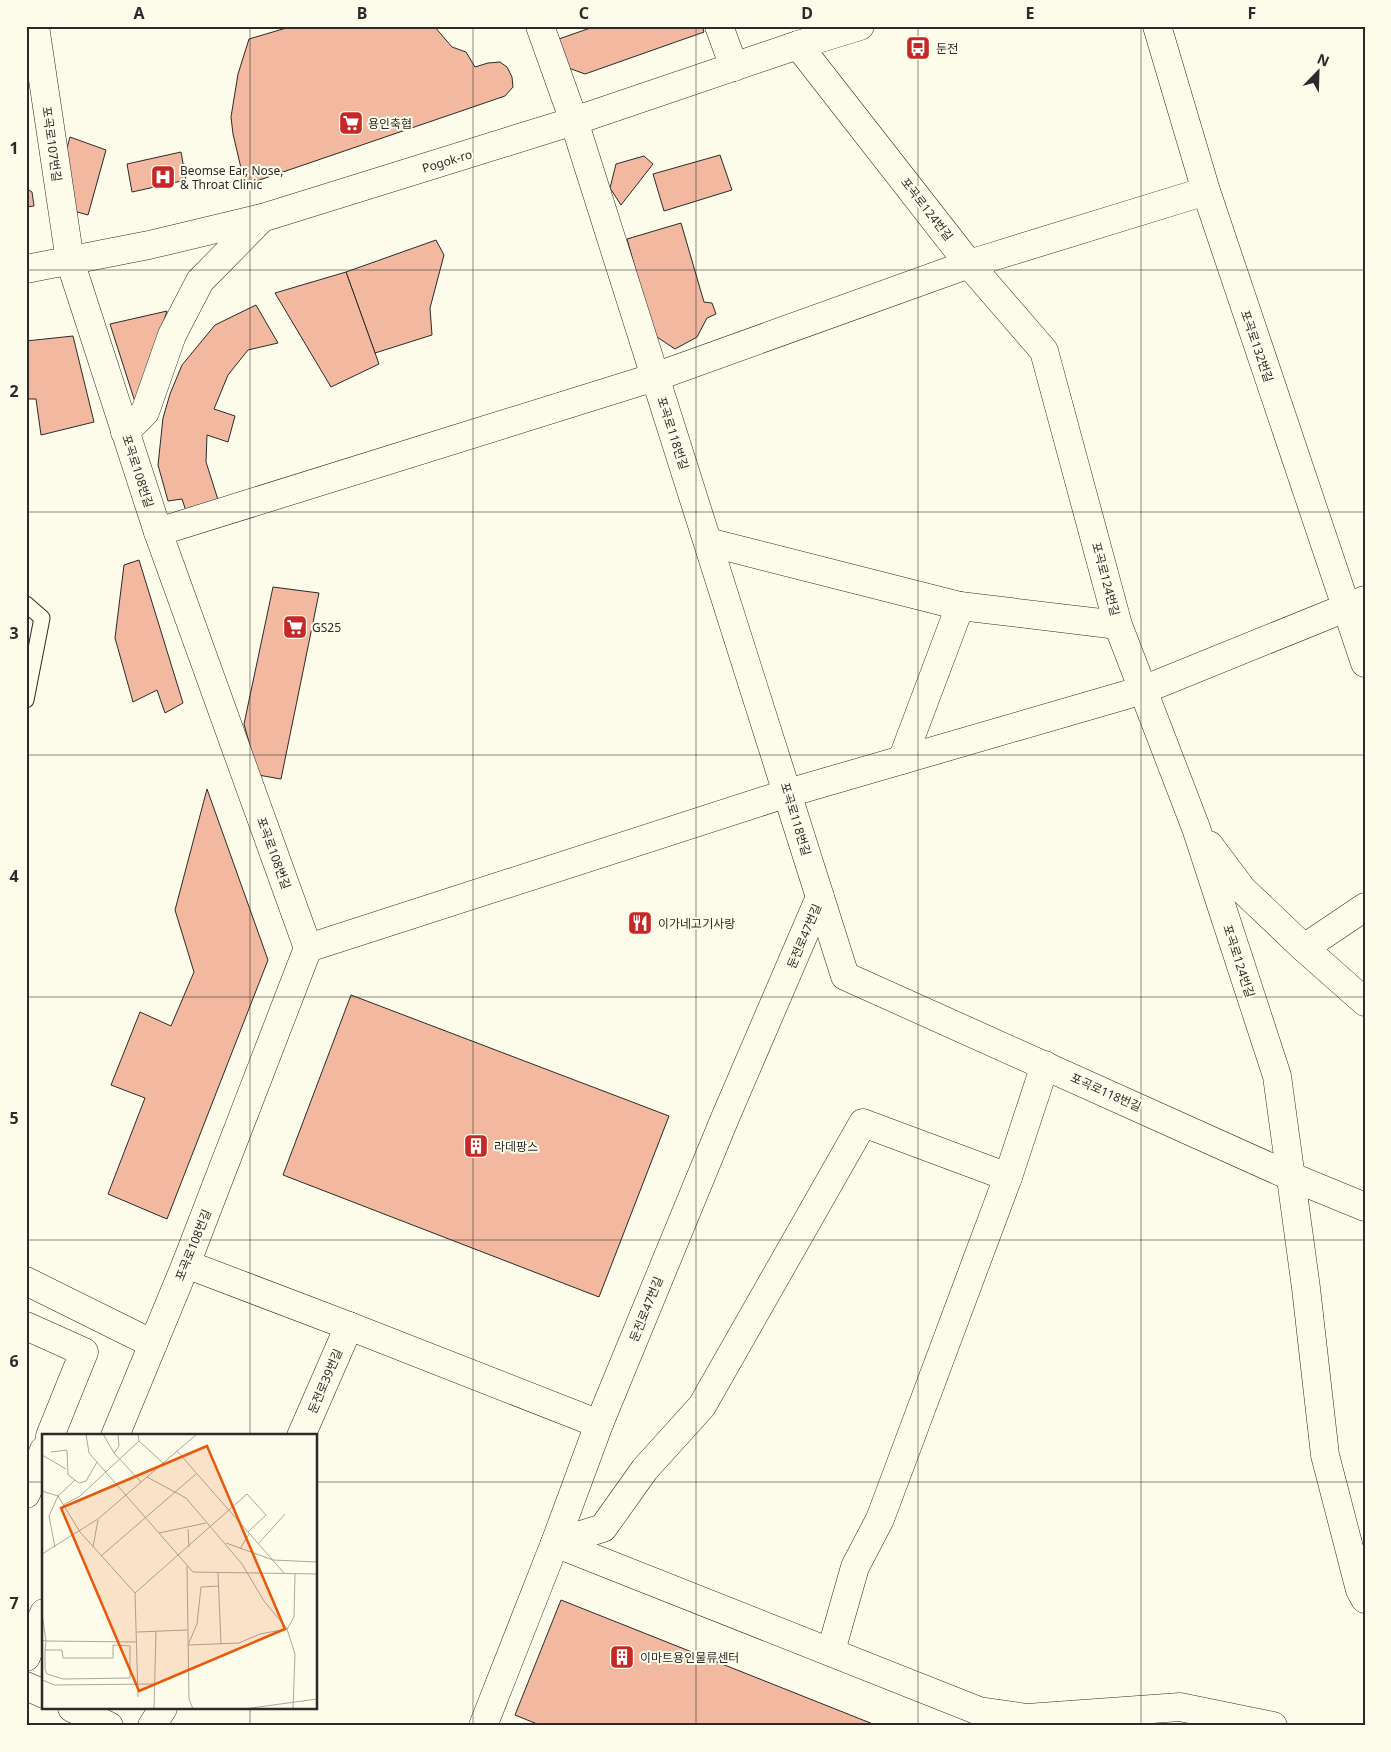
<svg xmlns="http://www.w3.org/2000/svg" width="1391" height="1752" font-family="'Noto Sans','Noto Sans KR',sans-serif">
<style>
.building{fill:#f2b8a0;stroke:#2b2b2b}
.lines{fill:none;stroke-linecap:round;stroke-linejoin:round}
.lane-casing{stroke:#2b2b2b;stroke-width:17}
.street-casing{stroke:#2b2b2b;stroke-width:29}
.secondary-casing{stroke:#2b2b2b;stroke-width:29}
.lane{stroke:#fdfbea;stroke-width:15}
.street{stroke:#fdfbea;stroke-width:28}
.secondary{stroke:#fdfbea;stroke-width:28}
.grid{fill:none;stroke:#2b2b2b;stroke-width:1;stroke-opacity:0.55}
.labels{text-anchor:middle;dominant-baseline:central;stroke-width:4;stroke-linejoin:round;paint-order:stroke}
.poi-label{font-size:12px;fill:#2b2b2b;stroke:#fdfbea;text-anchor:start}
.street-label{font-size:12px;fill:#2b2b2b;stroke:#fdfbea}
.inset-road{fill:none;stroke:#a9a89e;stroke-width:1}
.view{fill:#e8590c;fill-opacity:0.15;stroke:#e8590c;stroke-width:2.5}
.inset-edge{fill:none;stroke:#2b2b2b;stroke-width:2.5}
.neatline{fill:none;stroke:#2b2b2b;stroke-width:2}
.grid-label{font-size:16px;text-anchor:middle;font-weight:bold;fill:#2b2b2b}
</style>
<rect width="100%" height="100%" fill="#fdfbea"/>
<g class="building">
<path d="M 293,26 L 434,26 L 452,47 L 466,52 L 475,67 L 488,63 L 500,62 L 507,67 L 512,77 L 513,87 L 505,96 L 245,185 L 233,134 L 231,117 L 238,74 L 249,39 Z"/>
<path d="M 596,26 L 702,26 L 704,32 L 585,74 L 566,67 L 556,40 Z"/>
<path d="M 70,137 L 106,150 L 88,215 L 63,208 L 59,177 Z"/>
<path d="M 181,152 L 186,180 L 132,192 L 127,164 Z"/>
<path d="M 720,155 L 732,190 L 664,211 L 653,174 Z"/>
<path d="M 644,156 L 653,164 L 621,205 L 610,188 L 616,164 Z"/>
<path d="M 26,188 L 32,192 L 34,206 L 26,207 Z"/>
<path d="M 681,223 L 704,302 L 712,303 L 716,314 L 707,318 L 697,337 L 675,349 L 654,335 L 627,239 Z"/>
<path d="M 436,240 L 444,255 L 430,308 L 432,335 L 375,353 L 346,272 Z"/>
<path d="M 346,272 L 379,364 L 331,387 L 275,293 Z"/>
<path d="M 256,305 L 278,343 L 248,350 L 228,375 L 214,409 L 235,416 L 228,442 L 207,435 L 206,462 L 220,506 L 187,514 L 182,499 L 168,501 L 158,465 L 163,418 L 170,394 L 182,365 L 215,325 Z"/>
<path d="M 167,311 L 136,405 L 110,324 Z"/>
<path d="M 73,336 L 94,422 L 41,435 L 36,399 L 26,399 L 26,341 Z"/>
<path d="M 139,560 L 183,703 L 165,713 L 157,690 L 133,702 L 115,638 L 124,565 Z"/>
<path d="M 273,587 L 319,593 L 281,779 L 258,775 L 244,724 Z"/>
<path d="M 207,789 L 268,960 L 167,1219 L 108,1194 L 145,1098 L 111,1085 L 140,1012 L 171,1026 L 194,972 L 175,910 Z"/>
<path d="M 351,995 L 669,1116 L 599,1297 L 283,1175 Z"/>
<path d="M 561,1600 L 878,1726 L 542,1726 L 515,1715 Z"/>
</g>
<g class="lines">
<defs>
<path id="lane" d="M 26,604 L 42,618 L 26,700"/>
<g id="street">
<path d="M 35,26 L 70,261 L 158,532 L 308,948 L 186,1264 L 115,1436"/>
<path d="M 540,26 L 574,121 L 845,976 L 1292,1177 L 1365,1207"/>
<path d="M 719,26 L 734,67"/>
<path d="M 1157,26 L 1206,191 L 1365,663"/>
<path d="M 798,45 L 969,264 L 1044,351 L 1118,625 L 1196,828 L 1277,1076 L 1306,1288 L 1325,1455 L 1360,1590 L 1365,1599"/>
<path d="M 125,432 L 145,412 L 172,335 L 200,281 L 262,218"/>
<path d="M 158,532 L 655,377 L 969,264 L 1206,191"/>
<path d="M 708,542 L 960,606 L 1118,625"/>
<path d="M 902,760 L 960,606"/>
<path d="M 1209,845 L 1242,889 L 1304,948 L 1365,1002"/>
<path d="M 308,948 L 788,793 L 1143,690 L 1365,600"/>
<path d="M 1304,948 L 1365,907"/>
<path d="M 186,1264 L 349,1326 L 599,1424"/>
<path d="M 26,1281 L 153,1344"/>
<path d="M 26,1326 L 84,1352 L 50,1436"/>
<path d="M 301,1436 L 349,1326"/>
<path d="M 26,1494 L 44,1450"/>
<path d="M 555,1543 L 979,1711 L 1027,1718 L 1180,1707 L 1273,1726"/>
<path d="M 555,1543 L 603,1528 L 645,1469 L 702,1406 L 863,1123 L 1008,1177"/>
<path d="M 831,1651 L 855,1567 L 880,1519 L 1008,1177 L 1045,1065"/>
<path d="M 26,1657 L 44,1613"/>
<path d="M 26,1686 L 44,1694"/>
<path d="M 72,1708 L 109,1726"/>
<path d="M 152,1726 L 163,1708"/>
<path d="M 483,1726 L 555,1543 L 599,1424 L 725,1118 L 820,897"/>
</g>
<path id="secondary" d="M 26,269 L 149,245 L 262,218 L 574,121 L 798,45 L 860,26"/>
</defs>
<use href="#lane" class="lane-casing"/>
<use href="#street" class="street-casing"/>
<use href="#secondary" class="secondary-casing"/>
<use href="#lane" class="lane"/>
<use href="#street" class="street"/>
<use href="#secondary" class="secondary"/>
</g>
<path class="grid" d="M 250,26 L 250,1436M 473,26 L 473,1726M 696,26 L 696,1726M 918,26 L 918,1726M 1141,26 L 1141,1726M 26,270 L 1365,270M 26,512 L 1365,512M 26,755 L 1365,755M 26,997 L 1365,997M 26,1240 L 1365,1240M 26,1482 L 44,1482M 316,1482 L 1365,1482M 250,1708 L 250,1726"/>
<defs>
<symbol id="bus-square" viewBox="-11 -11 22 22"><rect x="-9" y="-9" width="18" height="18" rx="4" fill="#c62828" stroke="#fdfbea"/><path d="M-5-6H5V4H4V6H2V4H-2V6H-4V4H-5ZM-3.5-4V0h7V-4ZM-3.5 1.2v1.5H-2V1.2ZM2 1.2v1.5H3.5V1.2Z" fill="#fff"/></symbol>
<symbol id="supermarket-square" viewBox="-11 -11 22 22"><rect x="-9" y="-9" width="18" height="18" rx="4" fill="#c62828" stroke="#fdfbea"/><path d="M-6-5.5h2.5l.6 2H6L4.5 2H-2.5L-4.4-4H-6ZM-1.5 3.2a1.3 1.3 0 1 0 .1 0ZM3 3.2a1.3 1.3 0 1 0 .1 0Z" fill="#fff"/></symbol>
<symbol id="hospital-square" viewBox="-11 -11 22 22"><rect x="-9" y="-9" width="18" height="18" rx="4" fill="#c62828" stroke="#fdfbea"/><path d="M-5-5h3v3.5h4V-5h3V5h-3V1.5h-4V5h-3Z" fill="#fff"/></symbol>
<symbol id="restaurant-square" viewBox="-11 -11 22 22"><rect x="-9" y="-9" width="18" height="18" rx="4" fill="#c62828" stroke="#fdfbea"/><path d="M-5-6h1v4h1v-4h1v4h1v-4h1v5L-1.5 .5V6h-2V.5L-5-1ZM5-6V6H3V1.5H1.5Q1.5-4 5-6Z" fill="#fff"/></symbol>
<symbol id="building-square" viewBox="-11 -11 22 22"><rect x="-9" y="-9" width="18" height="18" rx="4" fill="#c62828" stroke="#fdfbea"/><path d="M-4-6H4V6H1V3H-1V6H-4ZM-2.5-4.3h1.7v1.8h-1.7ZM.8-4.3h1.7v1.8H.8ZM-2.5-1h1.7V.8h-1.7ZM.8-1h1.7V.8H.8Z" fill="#fff"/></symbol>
</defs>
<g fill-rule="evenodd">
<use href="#bus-square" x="904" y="34" width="28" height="28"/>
<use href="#supermarket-square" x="337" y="109" width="28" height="28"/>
<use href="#hospital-square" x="149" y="163" width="28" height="28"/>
<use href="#supermarket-square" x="281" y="613" width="28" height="28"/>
<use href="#restaurant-square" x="626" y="909" width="28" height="28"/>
<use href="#building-square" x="462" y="1132" width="28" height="28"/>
<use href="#building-square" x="608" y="1643" width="28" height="28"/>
</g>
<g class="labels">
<g class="poi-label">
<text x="936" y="48">둔전</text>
<text x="368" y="123">용인축협</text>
<text x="180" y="170">Beomse Ear, Nose,<tspan x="180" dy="14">&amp; Throat Clinic</tspan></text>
<text x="312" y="627">GS25</text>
<text x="658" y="923">이가네고기사랑</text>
<text x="494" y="1146">라데팡스</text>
<text x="640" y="1657">이마트용인물류센터</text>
</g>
<g class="street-label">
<text transform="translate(52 144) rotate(82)">포곡로107번길</text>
<text transform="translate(447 161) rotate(-17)">Pogok-ro</text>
<text transform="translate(927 209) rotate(52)">포곡로124번길</text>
<text transform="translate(1257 346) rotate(71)">포곡로132번길</text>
<text transform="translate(673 433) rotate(72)">포곡로118번길</text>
<text transform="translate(138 471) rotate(72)">포곡로108번길</text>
<text transform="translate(1106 579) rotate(75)">포곡로124번길</text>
<text transform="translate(796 819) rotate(73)">포곡로118번길</text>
<text transform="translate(274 853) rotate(70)">포곡로108번길</text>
<text transform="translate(804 936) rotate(-67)">둔전로47번길</text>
<text transform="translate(1239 961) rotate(72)">포곡로124번길</text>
<text transform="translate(1106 1092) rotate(24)">포곡로118번길</text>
<text transform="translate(193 1245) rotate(-68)">포곡로108번길</text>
<text transform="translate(646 1309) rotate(-68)">둔전로47번길</text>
<text transform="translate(325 1381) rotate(-67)">둔전로39번길</text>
</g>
</g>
<g transform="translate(42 1434)">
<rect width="275" height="275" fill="#fdfbea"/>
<path class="inset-road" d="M 44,0 L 47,19 L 151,138 L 275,140M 61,0 L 72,19M 76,0 L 77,12 L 72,19 L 99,48M 96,0 L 97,7 L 121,29M 135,17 L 242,139M 9,18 L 25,16 L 26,41 L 37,49 L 44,47 L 55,28M 0,21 L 24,35M 105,43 L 144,64 L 200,130 L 222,167 L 245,195 L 218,200 L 197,209 L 146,211M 0,57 L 16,62 L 38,98 L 93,159 L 96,263M 21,71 L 38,62 L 97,7M 146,95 L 147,113M 117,99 L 164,89M 184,109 L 231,126 L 275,128M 216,110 L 243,80M 13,113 L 7,82 L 16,62 L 33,46M 51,113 L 56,86M 198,115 L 207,100M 0,120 L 56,85 L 155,0M 59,122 L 154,40M 145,132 L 147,265 L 151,275M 176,139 L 179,210M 93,159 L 205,60 L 224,81 L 206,98M 0,179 L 4,207 L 95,208M 95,198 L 145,196M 0,206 L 4,207 L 3,216 L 3,235 L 5,240 L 21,245 L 88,244 L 88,212 L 71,211 L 71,224 L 21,224 L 20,216 L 3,216M 146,211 L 155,190 L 159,153 L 177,152M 0,246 L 13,251 L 111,250M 112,275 L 114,197M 202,275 L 275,265M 251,275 L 253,220 L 245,195 L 252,183 L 253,140"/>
<path class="view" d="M 165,12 L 243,195 L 97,257 L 19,74 Z"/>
<rect width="275" height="275" class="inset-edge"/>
</g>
<rect width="1391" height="1752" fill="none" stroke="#fdfbea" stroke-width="55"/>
<g transform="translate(1318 72) rotate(23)" stroke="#fdfbea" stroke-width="4" paint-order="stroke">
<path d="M0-4L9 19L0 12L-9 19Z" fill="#2b2b2b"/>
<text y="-8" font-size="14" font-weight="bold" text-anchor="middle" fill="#2b2b2b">N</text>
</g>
<rect x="28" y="28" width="1336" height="1696" class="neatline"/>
<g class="grid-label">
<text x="139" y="19">A</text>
<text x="362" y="19">B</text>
<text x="584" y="19">C</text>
<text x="807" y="19">D</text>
<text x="1030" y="19">E</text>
<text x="1252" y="19">F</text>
<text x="14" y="154">1</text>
<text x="14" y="397">2</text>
<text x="14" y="639">3</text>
<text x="14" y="882">4</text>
<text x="14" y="1124">5</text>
<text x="14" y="1367">6</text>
<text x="14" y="1609">7</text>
</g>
</svg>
